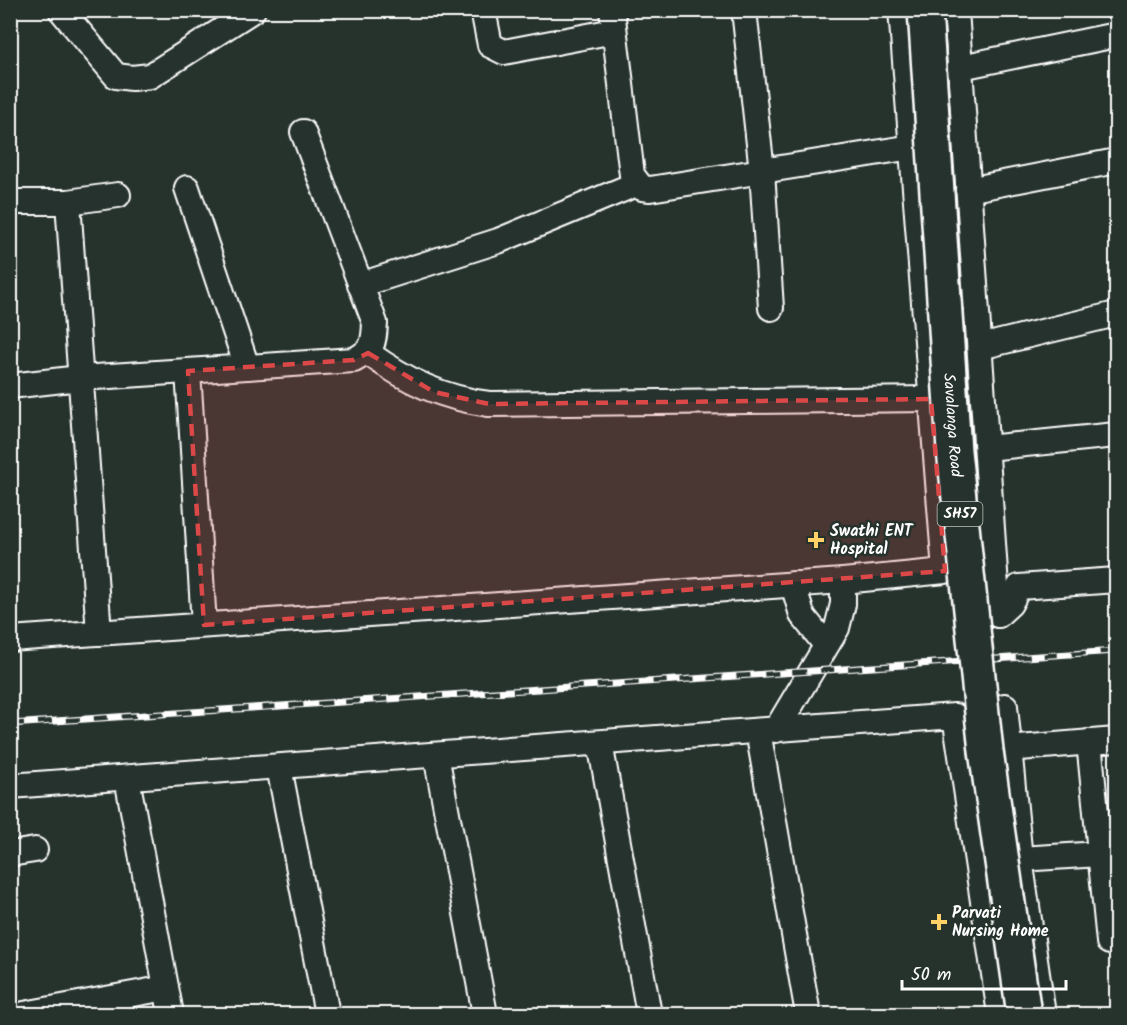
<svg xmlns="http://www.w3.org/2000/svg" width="1127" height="1025" font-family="Kalam,sans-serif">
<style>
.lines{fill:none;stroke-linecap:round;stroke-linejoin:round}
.minor-casing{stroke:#fff;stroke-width:28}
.minor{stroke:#26332d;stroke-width:24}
.rail-casing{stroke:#fff;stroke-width:7}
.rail{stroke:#26332d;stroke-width:4.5;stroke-dasharray:14;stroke-linecap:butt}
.primary-bridge-casing{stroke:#fff;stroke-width:38;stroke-linecap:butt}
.primary-bridge{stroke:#26332d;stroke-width:33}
.marked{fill:#dc4848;fill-opacity:0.2;stroke:#dc4848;stroke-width:4.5;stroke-dasharray:12 8;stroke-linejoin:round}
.poi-dot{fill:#ffd166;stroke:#26332d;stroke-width:2}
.labels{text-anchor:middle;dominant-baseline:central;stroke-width:5;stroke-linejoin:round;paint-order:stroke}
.shield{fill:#26332d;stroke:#bec2c0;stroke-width:1.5}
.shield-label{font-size:15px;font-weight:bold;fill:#fff}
.street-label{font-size:16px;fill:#fff;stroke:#26332d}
.poi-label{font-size:16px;font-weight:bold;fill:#fff;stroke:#26332d;text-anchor:start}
</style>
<rect width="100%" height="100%" fill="#26332d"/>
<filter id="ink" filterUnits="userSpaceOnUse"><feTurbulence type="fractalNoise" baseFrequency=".0167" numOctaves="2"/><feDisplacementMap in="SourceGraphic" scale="12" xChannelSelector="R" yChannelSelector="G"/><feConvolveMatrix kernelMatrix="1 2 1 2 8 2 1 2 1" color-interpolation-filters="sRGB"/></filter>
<g filter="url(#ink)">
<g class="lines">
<defs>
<g id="minor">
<path d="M 61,10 L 116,76 L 132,78 L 150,76 L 253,10"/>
<path d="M 483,10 L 490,45 L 504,52 L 614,31"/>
<path d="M 612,10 L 632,175 L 642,188 L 650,189 L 912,147"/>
<path d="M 744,10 L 762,171 L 771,308"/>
<path d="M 956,10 L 998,615"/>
<path d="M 961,67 L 1116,35"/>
<path d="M 187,188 L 247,367"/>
<path d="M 968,190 L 1116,161"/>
<path d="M 10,202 L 68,202 L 118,195"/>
<path d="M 68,202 L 99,633"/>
<path d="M 360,285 L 498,241 L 636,184"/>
<path d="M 980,347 L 1116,314"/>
<path d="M 368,353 C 407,381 442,398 489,404 L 931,399"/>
<path d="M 188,371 L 204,625"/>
<path d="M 10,386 L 80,378 L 354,360 C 373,350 374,344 375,323 L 303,132"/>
<path d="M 987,448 L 1116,435"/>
<path d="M 793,584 L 802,615 L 826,645"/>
<path d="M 998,615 L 1010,604 L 1019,587 L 1116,580"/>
<path d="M 10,639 L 843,581 L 945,571 L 901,10"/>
<path d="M 1005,706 L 1020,859 L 1043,1014"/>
<path d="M 776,730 L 837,628 L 843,604 L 843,581"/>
<path d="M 758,731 L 808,1014"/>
<path d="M 1089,742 L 1109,942"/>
<path d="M 600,743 L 649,1014"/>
<path d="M 1007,749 L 1116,740"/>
<path d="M 436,755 L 485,1014"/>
<path d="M 279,767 L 327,1014"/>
<path d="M 127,778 L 171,1014"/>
<path d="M 10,786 L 955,716 L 1000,1014"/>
<path d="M 10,854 L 35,850"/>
<path d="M 1020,859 L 1116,853"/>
<path d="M 24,1014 L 166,988"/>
</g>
</defs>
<use href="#minor" class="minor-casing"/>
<use href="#minor" class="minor"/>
<defs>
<path id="rail" d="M 10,724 L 1116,651"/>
</defs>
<use href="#rail" class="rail-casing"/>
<use href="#rail" class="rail"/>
<defs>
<g id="primary-bridge">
<path id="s1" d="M 925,10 L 954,451 L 986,751 L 1024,1014"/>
</g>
</defs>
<use href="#primary-bridge" class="primary-bridge-casing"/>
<use href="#primary-bridge" class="primary-bridge"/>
</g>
</g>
<path class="marked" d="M 368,353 L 434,392 L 489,404 L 931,399 L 945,571 L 204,625 L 188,371 L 354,360 Z"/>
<g class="poi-dot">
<path d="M813 531h6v6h6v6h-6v6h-6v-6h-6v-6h6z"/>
<path d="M936 913h6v6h6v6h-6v6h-6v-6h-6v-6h6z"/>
</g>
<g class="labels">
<rect class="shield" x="937.5" y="502" width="45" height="24" rx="4.5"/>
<g class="shield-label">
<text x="960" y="514">SH57</text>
</g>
<g class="street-label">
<text stroke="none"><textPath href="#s1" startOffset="416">Savalanga Road</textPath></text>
</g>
<g class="poi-label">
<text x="830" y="531">Swathi ENT<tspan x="830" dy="18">Hospital</tspan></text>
<text x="952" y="913">Parvati<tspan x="952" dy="18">Nursing Home</tspan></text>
</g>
</g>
<rect width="1127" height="1025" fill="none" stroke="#26332d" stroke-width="36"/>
<rect x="18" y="18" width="1091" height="989" fill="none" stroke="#fff" stroke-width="2" filter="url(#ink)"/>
<path d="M902 980v9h164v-9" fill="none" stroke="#ffffff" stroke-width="3"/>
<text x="911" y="980" font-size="18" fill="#ffffff" stroke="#26332d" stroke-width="4.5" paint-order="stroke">50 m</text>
</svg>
